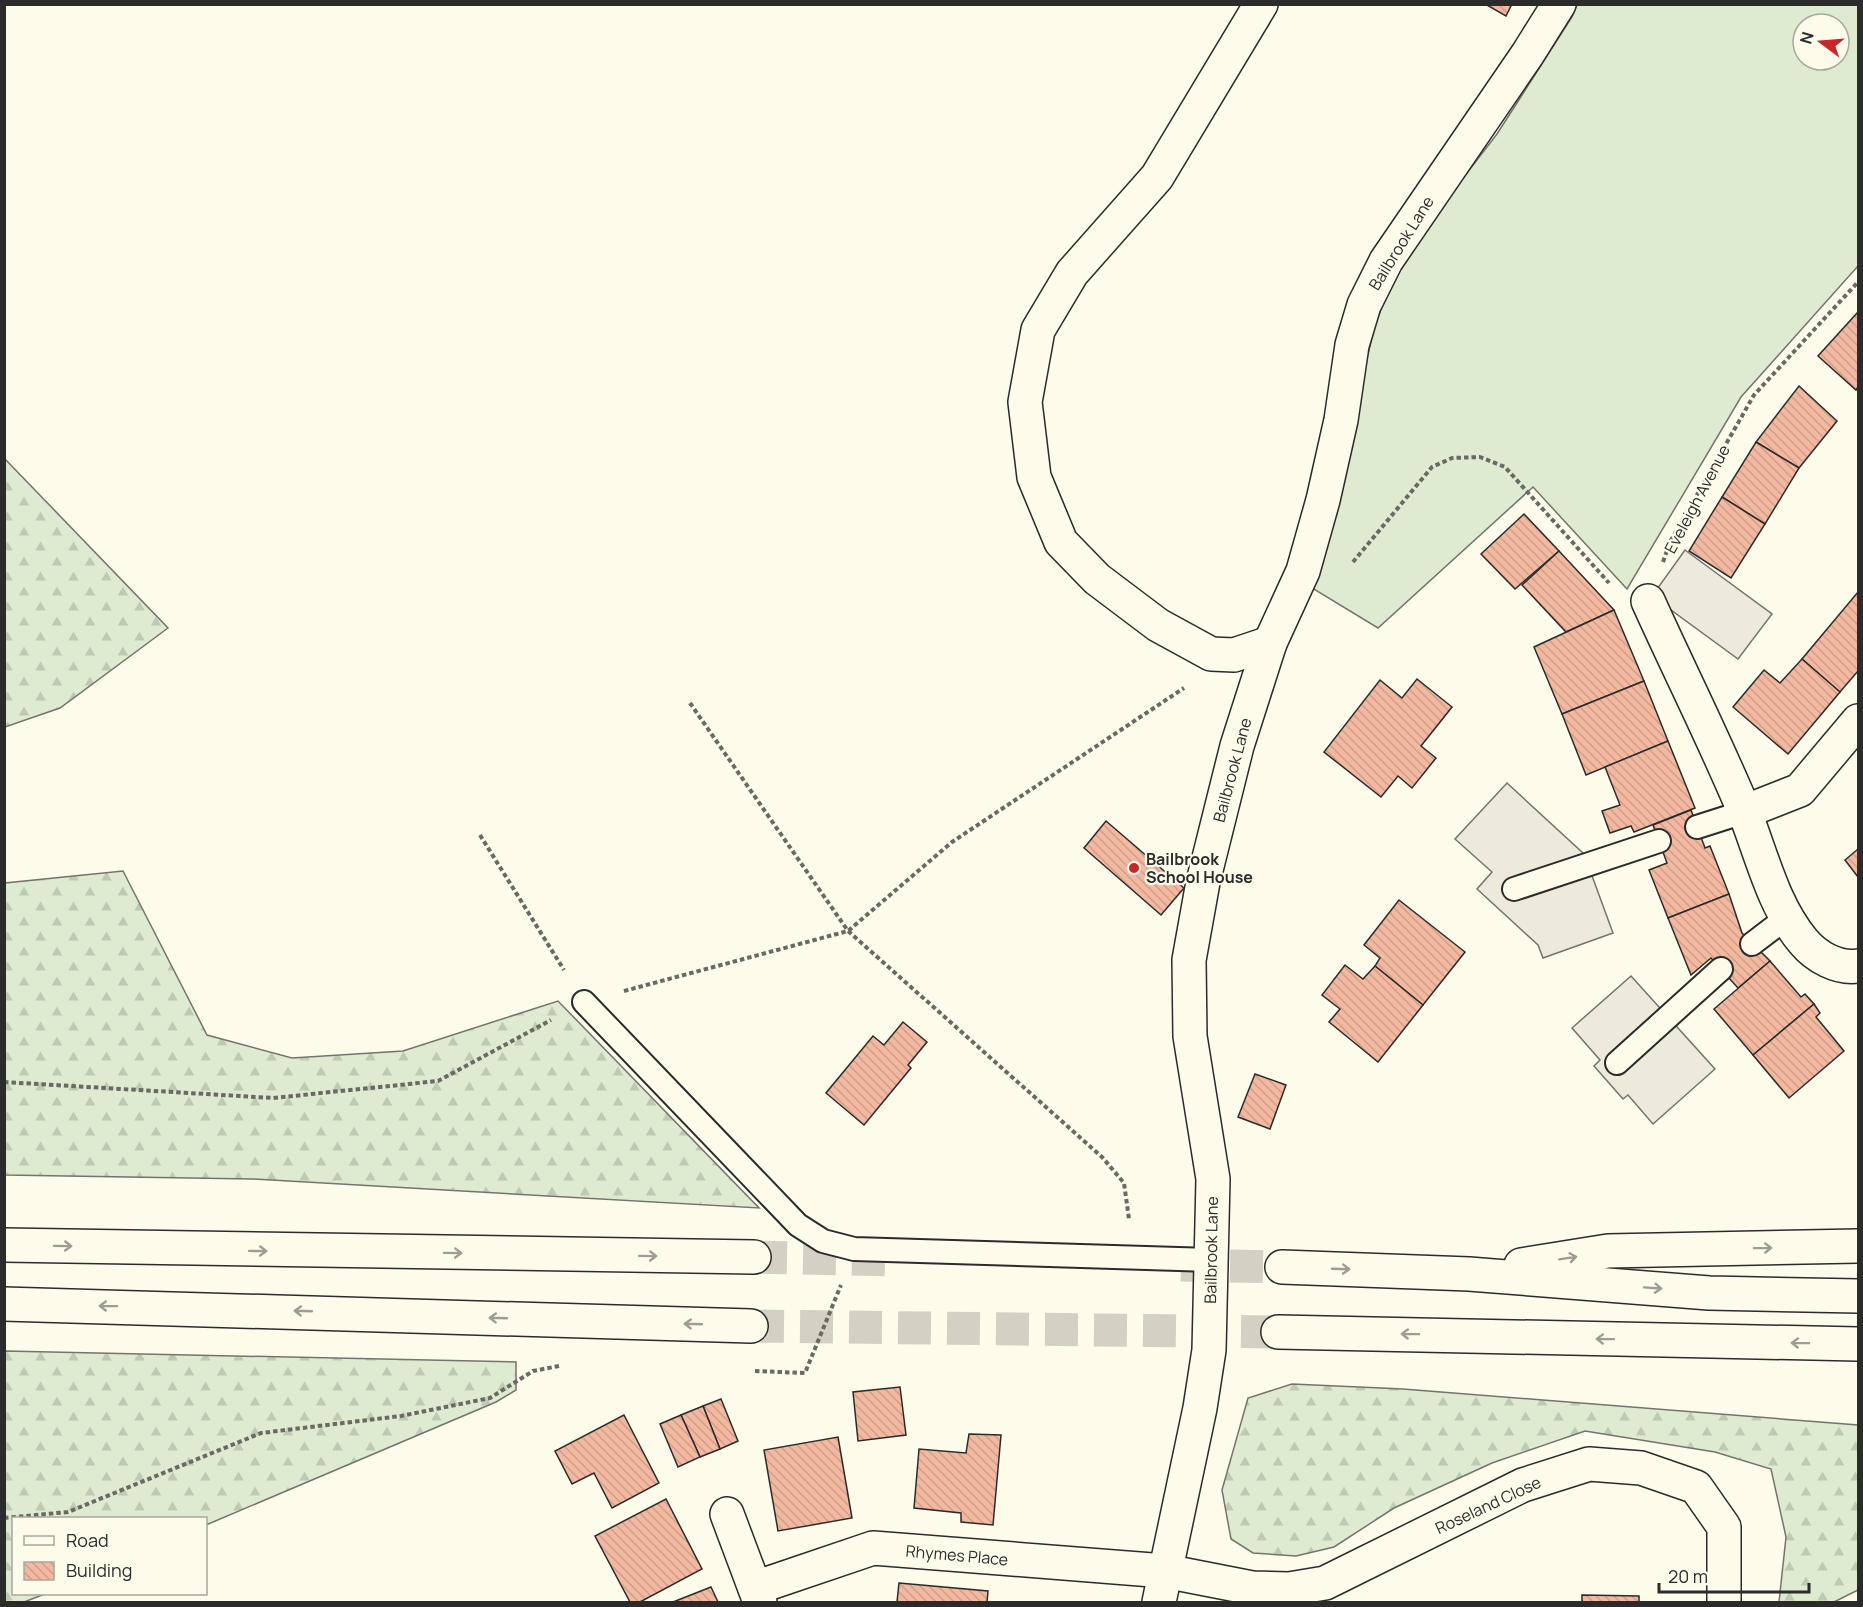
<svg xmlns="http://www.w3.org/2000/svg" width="1863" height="1607" font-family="Manrope,sans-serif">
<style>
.grass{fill:#deebd1;stroke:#74746e;stroke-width:1.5;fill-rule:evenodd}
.forest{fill:url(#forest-firs);stroke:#74746e;stroke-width:1.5}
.parking{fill:#eceadb;stroke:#74746e;stroke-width:1.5}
.building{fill:url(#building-back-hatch);stroke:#2b2b2b;stroke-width:1.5}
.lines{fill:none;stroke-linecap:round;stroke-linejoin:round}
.trunk-tunnel{stroke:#d3d1c4;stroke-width:33;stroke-dasharray:33 16;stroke-linecap:butt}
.service-casing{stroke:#2b2b2b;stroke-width:26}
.minor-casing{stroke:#2b2b2b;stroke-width:36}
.trunk-casing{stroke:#2b2b2b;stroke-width:36}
.path{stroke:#6a6964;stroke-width:4;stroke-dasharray:4.5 3;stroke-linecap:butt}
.service{stroke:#fdfbea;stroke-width:22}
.minor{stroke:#fdfbea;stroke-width:33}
.trunk{stroke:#fdfbea;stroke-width:33}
.oneway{stroke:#9e9d94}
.poi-dot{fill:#c62828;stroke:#fdfbea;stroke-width:2}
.labels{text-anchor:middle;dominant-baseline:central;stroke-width:4.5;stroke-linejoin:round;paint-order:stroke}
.street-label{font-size:16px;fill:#2b2b2b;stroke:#fdfbea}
.poi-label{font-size:16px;font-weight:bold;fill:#2b2b2b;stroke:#fdfbea;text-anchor:start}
</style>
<defs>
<pattern id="forest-firs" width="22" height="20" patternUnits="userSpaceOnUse" patternTransform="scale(1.5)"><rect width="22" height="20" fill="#deebd1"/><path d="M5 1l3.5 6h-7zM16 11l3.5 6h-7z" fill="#bfcab4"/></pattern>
<pattern id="building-back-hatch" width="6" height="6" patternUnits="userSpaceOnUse" patternTransform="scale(1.5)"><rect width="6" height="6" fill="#f2b8a0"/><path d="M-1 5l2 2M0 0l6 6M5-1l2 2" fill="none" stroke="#d09e8a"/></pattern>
</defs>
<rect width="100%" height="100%" fill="#fdfbea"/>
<path class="grass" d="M 1577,5 L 1858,5 L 1858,266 L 1741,397 L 1627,589 L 1533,487 L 1378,628 L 1312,588 L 1376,321 L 1394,280 L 1419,235 L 1497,134 L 1572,17 ZM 1803,24 L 1839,24 L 1839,60 L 1803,60 Z"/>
<g class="forest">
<path d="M 5,459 L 168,628 L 60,708 L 5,727 Z"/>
<path d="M 123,871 L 207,1035 L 292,1058 L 403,1051 L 558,1001 L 759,1208 L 252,1179 L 5,1175 L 5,883 Z"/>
<path d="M 5,1351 L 516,1362 L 516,1390 L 496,1402 L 206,1525 L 206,1518 L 14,1518 L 14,1594 L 45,1594 L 24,1602 L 5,1602 Z"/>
<path d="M 1292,1384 L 1403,1389 L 1858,1425 L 1858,1590 L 1834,1602 L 1779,1602 L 1786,1537 L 1771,1469 L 1715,1452 L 1585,1431 L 1492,1463 L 1394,1508 L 1334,1547 L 1296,1556 L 1253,1553 L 1231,1539 L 1222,1490 L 1248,1398 Z"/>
</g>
<g class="parking">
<path d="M 1685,550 L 1772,614 L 1738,659 L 1652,596 Z"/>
<path d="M 1507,783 L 1584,854 L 1613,933 L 1543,958 L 1538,945 L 1477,889 L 1492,872 L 1455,839 Z"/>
<path d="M 1631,976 L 1715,1069 L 1653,1124 L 1628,1095 L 1623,1099 L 1594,1066 L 1600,1060 L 1572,1028 Z"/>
</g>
<g class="building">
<path d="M 1485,4 L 1512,4 L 1506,16 Z"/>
<path d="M 1858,312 L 1858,387 L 1856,390 L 1818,356 Z"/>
<path d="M 1799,386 L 1837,421 L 1799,468 L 1756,442 Z"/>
<path d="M 1756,442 L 1799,468 L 1765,524 L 1722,497 Z"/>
<path d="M 1722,497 L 1765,524 L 1731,578 L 1689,551 Z"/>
<path d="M 1524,514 L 1559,551 L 1515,589 L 1481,554 Z"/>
<path d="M 1559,551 L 1614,610 L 1566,632 L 1522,585 Z"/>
<path d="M 1858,592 L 1858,671 L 1840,692 L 1802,659 Z"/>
<path d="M 1614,610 L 1644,681 L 1562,714 L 1534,647 Z"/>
<path d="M 1802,659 L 1840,692 L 1788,754 L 1733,707 L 1764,670 L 1780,683 Z"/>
<path d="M 1417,679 L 1452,707 L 1421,746 L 1436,758 L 1412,788 L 1398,776 L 1381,797 L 1324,752 L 1380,680 L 1402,698 Z"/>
<path d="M 1644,681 L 1668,741 L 1586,775 L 1562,714 Z"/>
<path d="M 1668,741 L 1695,808 L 1634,832 L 1631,826 L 1610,833 L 1602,811 L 1620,805 L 1605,767 Z"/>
<path d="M 1691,810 L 1705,848 L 1710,846 L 1729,894 L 1668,918 L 1649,870 L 1667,863 L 1653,825 Z"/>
<path d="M 1106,821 L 1184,888 L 1161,915 L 1084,848 Z"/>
<path d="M 1858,849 L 1858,877 L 1845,860 Z"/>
<path d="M 1729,894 L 1742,933 L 1770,961 L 1738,988 L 1711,958 L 1691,975 L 1668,918 Z"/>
<path d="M 1399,900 L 1465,952 L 1423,1005 L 1375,966 L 1380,958 L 1364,945 Z"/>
<path d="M 1770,961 L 1801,997 L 1805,994 L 1814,1004 L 1753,1055 L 1714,1009 Z"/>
<path d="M 1345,965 L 1363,979 L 1375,966 L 1423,1005 L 1378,1062 L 1329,1022 L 1340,1009 L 1322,995 Z"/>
<path d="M 1814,1004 L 1820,1013 L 1816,1017 L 1844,1051 L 1789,1098 L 1753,1055 Z"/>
<path d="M 903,1022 L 927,1042 L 908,1065 L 911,1068 L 864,1125 L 826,1093 L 873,1036 L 884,1045 Z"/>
<path d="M 1255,1074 L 1286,1085 L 1270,1129 L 1238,1117 Z"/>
<path d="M 900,1387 L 906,1435 L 858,1441 L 853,1392 Z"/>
<path d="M 721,1399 L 738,1441 L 720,1449 L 703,1406 Z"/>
<path d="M 703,1406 L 720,1449 L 700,1457 L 681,1415 Z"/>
<path d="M 624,1415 L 659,1483 L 612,1508 L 594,1473 L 572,1484 L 555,1451 Z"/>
<path d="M 681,1415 L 700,1457 L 678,1467 L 660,1424 Z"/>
<path d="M 969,1434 L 1001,1435 L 993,1525 L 961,1522 L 961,1513 L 914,1508 L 919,1449 L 966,1453 Z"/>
<path d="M 838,1437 L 852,1518 L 778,1531 L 764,1450 Z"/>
<path d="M 666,1499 L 702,1569 L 640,1602 L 630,1602 L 595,1536 Z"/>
<path d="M 899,1583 L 988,1591 L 987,1602 L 897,1602 Z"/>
<path d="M 711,1587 L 718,1602 L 673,1602 Z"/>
<path d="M 1582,1595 L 1639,1596 L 1639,1602 L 1582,1602 Z"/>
</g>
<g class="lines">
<g class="trunk-tunnel">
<path d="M 754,1257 L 893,1260"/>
<path d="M 1181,1265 L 1282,1267"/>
<path d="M 751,1326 L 1278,1332"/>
</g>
<defs>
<g id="service">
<path d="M 1697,827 L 1744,812"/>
<path d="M 1514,889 L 1659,841"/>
<path d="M 1752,944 L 1786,918"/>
<path d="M 584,1002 L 798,1225 L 823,1241 L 854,1249 L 1211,1260"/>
<path d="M 1617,1063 L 1721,969"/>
</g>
<g id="minor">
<path d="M 1261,4 L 1157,177 L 1072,273 L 1038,330 L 1025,402 L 1034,477 L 1061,542 L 1097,579 L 1158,625 L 1211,654 L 1234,655 L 1270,643"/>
<path d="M 1648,601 C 1680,672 1715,741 1745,813 C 1762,856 1773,905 1803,941 C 1816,957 1838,969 1858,966"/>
<path d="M 1744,812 L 1800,790 L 1858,721"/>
<path d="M 727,1514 L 760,1602"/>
<path d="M 755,1588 L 873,1548 L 1165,1571 L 1252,1588 L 1289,1589 L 1325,1583 L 1523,1485 L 1589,1464 L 1641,1468 L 1696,1487 L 1724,1527 L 1724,1602"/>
<path d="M 1159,1602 L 1200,1408 L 1209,1350 L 1213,1179 L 1190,1036 L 1189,960 L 1203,882 L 1237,746 L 1270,643 L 1303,571 L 1323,500 L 1341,420 L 1352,345 L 1364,305 L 1386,261 L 1527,55 L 1559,4"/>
</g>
<g id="trunk">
<path d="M 4,1245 L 754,1257"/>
<path d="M 1521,1265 L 1608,1251 L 1858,1246"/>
<path d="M 1282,1267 L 1469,1274 L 1709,1293 L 1858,1296"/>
<path d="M 4,1304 L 751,1326"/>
<path d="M 1278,1332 L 1858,1344"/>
</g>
</defs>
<use href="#service" class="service-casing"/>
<use href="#minor" class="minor-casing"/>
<use href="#trunk" class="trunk-casing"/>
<g class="path">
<path d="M 1353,562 L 1432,467 L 1452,458 L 1480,457 L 1505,467 L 1609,583"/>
<path d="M 1663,562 L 1670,542 L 1754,395 L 1858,282"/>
<path d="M 690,703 L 848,931 L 1102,1157 L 1124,1183 L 1129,1219"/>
<path d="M 480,835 L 564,970"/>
<path d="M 624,991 L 848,931 L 952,842 L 1184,688"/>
<path d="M 4,1082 L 273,1098 L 438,1081 L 551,1020"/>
<path d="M 755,1371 L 805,1373 L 841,1285"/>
<path d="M 4,1518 L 68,1512 L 261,1433 L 401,1416 L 490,1398 L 533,1371 L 559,1366"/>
</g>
<use href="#service" class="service"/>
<use href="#minor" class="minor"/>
<use href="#trunk" class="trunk"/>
</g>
<defs><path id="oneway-shaft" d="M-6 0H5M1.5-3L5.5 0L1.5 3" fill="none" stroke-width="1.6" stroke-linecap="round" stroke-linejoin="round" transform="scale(1.5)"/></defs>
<g class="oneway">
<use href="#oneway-shaft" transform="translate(63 1246) rotate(1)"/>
<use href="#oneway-shaft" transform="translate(1763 1248) rotate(-1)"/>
<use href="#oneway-shaft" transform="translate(258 1251) rotate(1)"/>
<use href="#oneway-shaft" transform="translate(453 1253) rotate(1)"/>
<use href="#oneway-shaft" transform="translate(648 1256) rotate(1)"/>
<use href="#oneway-shaft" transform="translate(1568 1258) rotate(-9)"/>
<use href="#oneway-shaft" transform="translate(1341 1269) rotate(2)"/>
<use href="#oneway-shaft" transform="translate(1653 1288) rotate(4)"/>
<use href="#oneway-shaft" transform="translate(108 1306) rotate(-179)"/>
<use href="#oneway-shaft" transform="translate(303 1311) rotate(-178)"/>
<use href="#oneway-shaft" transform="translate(498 1318) rotate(-178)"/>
<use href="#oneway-shaft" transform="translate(693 1324) rotate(-178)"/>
<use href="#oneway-shaft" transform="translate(1410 1334) rotate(-179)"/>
<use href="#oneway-shaft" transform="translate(1605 1339) rotate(-179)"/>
<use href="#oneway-shaft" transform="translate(1800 1343) rotate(-179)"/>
</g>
<circle class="poi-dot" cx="1134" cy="868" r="6"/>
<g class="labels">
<g class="street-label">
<text transform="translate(1401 243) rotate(-58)">Bailbrook Lane</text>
<text transform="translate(1697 499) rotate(-62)">Eveleigh Avenue</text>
<text transform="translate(1232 770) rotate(-75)">Bailbrook Lane</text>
<text transform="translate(1211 1250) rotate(-89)">Bailbrook Lane</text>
<text transform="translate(1488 1505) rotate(-25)">Roseland Close</text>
<text transform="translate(957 1555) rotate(5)">Rhymes Place</text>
</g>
<g class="poi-label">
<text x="1146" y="859">Bailbrook<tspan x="1146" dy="18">School House</tspan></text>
</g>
</g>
<rect width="1863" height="1607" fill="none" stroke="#2b2b2b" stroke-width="12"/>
<rect x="12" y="1517" width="195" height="78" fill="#fdfbea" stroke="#a9a89e" stroke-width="1.5"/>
<rect x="24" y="1536" width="30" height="9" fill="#fdfbea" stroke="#a9a89e" stroke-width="1.5"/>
<text x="66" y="1547" font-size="18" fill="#2b2b2b">Road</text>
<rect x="24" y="1562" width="30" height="18" fill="url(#building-back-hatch)" stroke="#a9a89e" stroke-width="1.5"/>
<text x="66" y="1577" font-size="18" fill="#2b2b2b">Building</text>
<g transform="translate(1821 42) rotate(286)"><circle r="28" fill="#fdfbea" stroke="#a9a89e" stroke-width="1.5"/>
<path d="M0-4.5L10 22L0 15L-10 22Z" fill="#c62828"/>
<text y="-9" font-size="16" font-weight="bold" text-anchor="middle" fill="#2b2b2b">N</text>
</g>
<path d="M1659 1583v9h150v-9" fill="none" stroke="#2b2b2b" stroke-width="3"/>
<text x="1668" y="1583" font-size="18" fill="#2b2b2b" stroke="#fdfbea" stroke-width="4.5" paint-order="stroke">20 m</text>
</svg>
